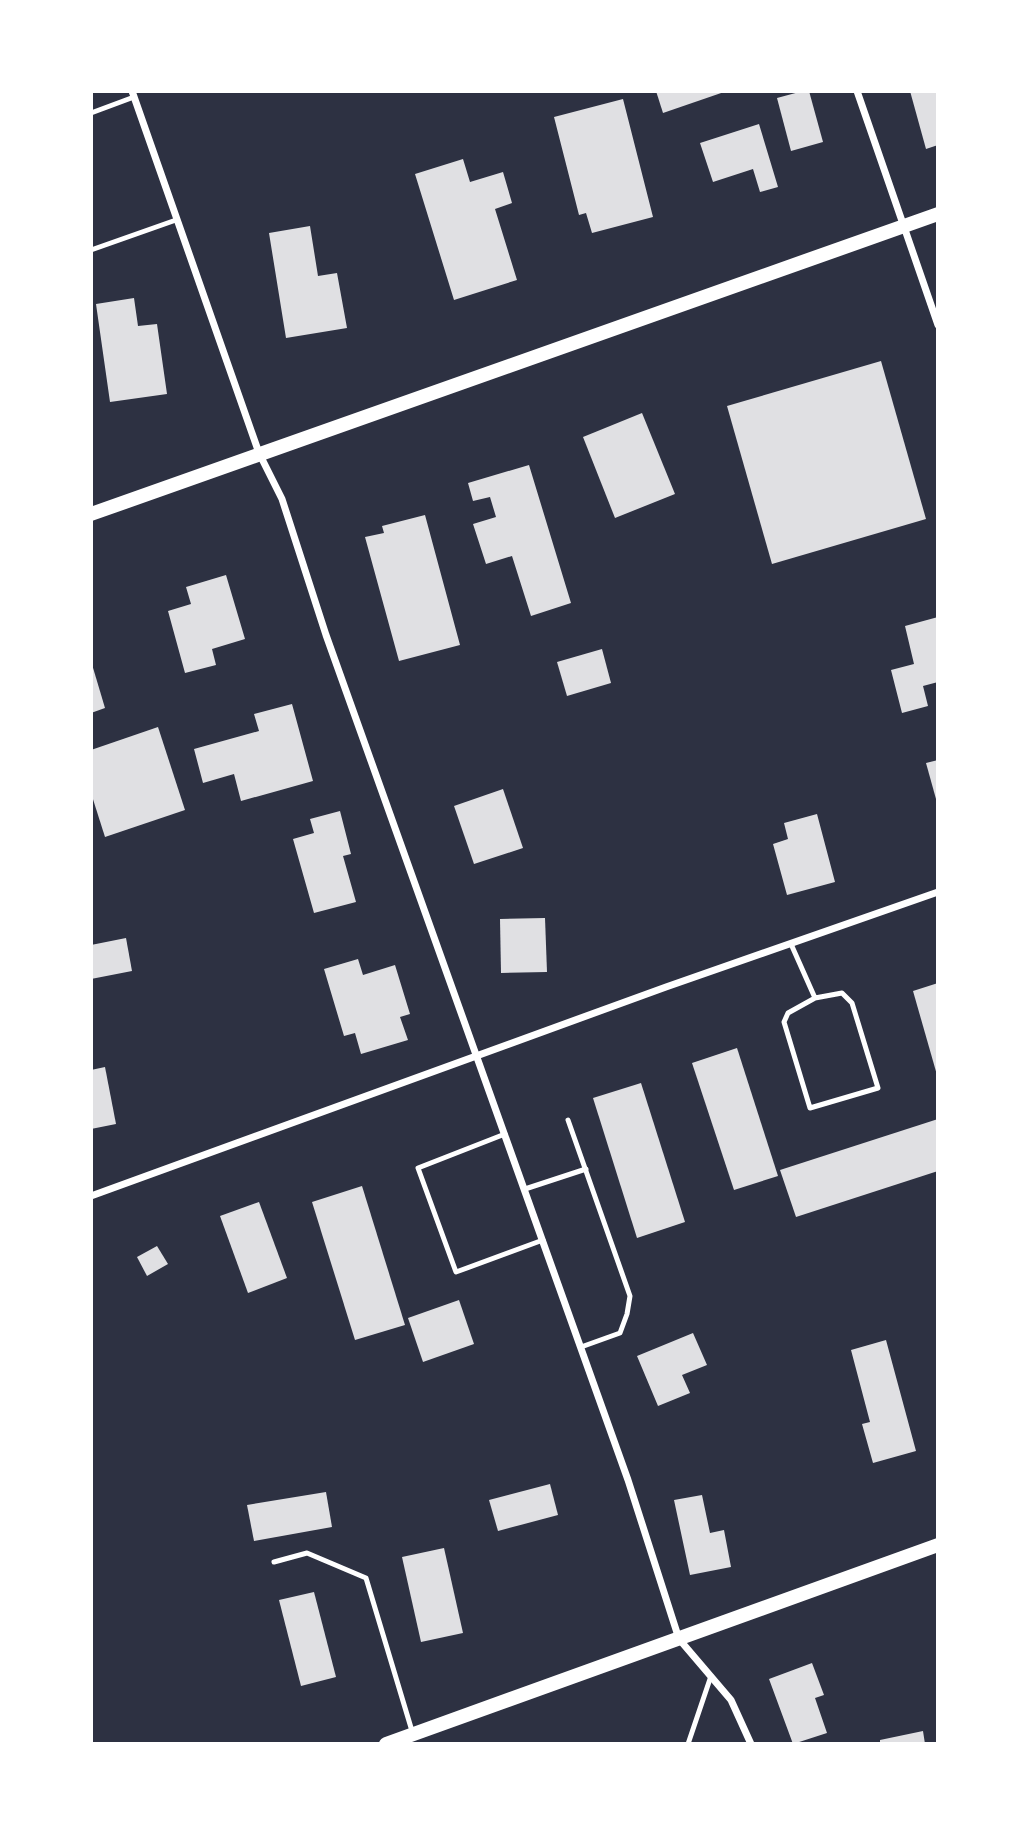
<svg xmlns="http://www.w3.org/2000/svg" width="1029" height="1835" font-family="'Public Sans',sans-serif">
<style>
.building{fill:#e0e0e3}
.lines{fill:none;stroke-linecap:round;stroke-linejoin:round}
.service{stroke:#fff;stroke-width:5}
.minor{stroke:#fff;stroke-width:7}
.secondary{stroke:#fff;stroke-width:14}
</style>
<rect width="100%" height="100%" fill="#2d3142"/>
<g class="building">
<path d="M 656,91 L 727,91 L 663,113 Z"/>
<path d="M 803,91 L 809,91 L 823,142 L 791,151 L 777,98 Z"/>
<path d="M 910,91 L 938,91 L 938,145 L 926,149 Z"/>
<path d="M 623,99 L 653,217 L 592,233 L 586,213 L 579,215 L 554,117 Z"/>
<path d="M 759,124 L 778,187 L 760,192 L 753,169 L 713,182 L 700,143 Z"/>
<path d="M 463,159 L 470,182 L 503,172 L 512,203 L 495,209 L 517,280 L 454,300 L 415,174 Z"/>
<path d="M 310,226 L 318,276 L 337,273 L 347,328 L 286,338 L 269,233 Z"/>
<path d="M 134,298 L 138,326 L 157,324 L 167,394 L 110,402 L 96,304 Z"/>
<path d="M 881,361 L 926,519 L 772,564 L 727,406 Z"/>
<path d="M 642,413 L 675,494 L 615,518 L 583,437 Z"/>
<path d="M 529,465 L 571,603 L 531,616 L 512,556 L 486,564 L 473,524 L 496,517 L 490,497 L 473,501 L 468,483 Z"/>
<path d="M 425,515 L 460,645 L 399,661 L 365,537 L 384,533 L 382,526 Z"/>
<path d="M 226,575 L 245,639 L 212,649 L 216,665 L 185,673 L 168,611 L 191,604 L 186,587 Z"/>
<path d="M 938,617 L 938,682 L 923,686 L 928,706 L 902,713 L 891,670 L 914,664 L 905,626 Z"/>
<path d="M 602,649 L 611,683 L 567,696 L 557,662 Z"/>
<path d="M 91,661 L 105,708 L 91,713 Z"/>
<path d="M 292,704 L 313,781 L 241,801 L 234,774 L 203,783 L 194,749 L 259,731 L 254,714 Z"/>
<path d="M 158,727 L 185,810 L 105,837 L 91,793 L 91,750 Z"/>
<path d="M 938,760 L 938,798 L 936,799 L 926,763 Z"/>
<path d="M 503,789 L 523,848 L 474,864 L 454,806 Z"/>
<path d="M 340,811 L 351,854 L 343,856 L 356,902 L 314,913 L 293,839 L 314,833 L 310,819 Z"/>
<path d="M 817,814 L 835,882 L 787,895 L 773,844 L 788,839 L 784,823 Z"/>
<path d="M 545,918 L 547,972 L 501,973 L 500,919 Z"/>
<path d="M 126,938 L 132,971 L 91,979 L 91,945 Z"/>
<path d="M 358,959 L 363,975 L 395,965 L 410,1014 L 400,1017 L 408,1040 L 361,1054 L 355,1033 L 344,1036 L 324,969 Z"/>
<path d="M 938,983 L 938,1075 L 937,1075 L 913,991 Z"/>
<path d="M 737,1048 L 778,1176 L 734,1190 L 692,1063 Z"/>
<path d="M 105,1067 L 116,1124 L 91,1129 L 91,1070 Z"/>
<path d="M 641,1083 L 685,1222 L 637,1238 L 593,1098 Z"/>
<path d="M 938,1119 L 938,1171 L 796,1217 L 780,1170 Z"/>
<path d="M 362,1186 L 405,1325 L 355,1340 L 312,1202 Z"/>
<path d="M 259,1202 L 287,1278 L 248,1293 L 220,1216 Z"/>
<path d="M 157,1246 L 168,1264 L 147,1276 L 137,1257 Z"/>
<path d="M 459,1300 L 474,1344 L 423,1362 L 408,1318 Z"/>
<path d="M 693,1333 L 707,1365 L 682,1375 L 690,1393 L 658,1406 L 637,1356 Z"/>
<path d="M 886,1340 L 916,1451 L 873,1463 L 862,1424 L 870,1422 L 851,1350 Z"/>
<path d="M 550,1484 L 558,1515 L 498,1531 L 489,1500 Z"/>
<path d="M 326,1492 L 332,1527 L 254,1541 L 247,1505 Z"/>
<path d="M 702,1495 L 710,1533 L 724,1530 L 731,1567 L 690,1575 L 674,1500 Z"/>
<path d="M 444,1548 L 463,1633 L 421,1642 L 402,1557 Z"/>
<path d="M 314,1592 L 336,1677 L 301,1686 L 279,1600 Z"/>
<path d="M 812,1663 L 824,1695 L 815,1698 L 827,1733 L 793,1744 L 769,1679 Z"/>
<path d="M 923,1731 L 925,1744 L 880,1744 L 880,1740 Z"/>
</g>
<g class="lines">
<g class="service">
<path d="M 91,113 L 134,97"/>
<path d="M 91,250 L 176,220"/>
<path d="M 791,944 L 815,998 L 788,1013 L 784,1022 L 810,1108 L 878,1088 L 852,1003 L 842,993 L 815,998"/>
<path d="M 568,1120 L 630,1296 L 627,1314 L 620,1333 L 581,1347"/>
<path d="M 505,1134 L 418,1168 L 456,1272 L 543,1240"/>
<path d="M 525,1189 L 586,1169"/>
<path d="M 274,1562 L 307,1553 L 366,1578 L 412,1731"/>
<path d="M 688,1744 L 711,1676"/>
</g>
<g class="minor">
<path d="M 132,91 L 259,453 L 282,499 L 326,635 L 628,1480 L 679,1639 L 731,1700 L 751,1744"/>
<path d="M 857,91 L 938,325"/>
<path d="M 91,1196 L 666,987 L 938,892"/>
</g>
<g class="secondary">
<path d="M 91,514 L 938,214"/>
<path d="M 386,1744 L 938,1545"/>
</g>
</g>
<rect width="1029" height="1835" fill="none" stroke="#ffffff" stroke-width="186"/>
</svg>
